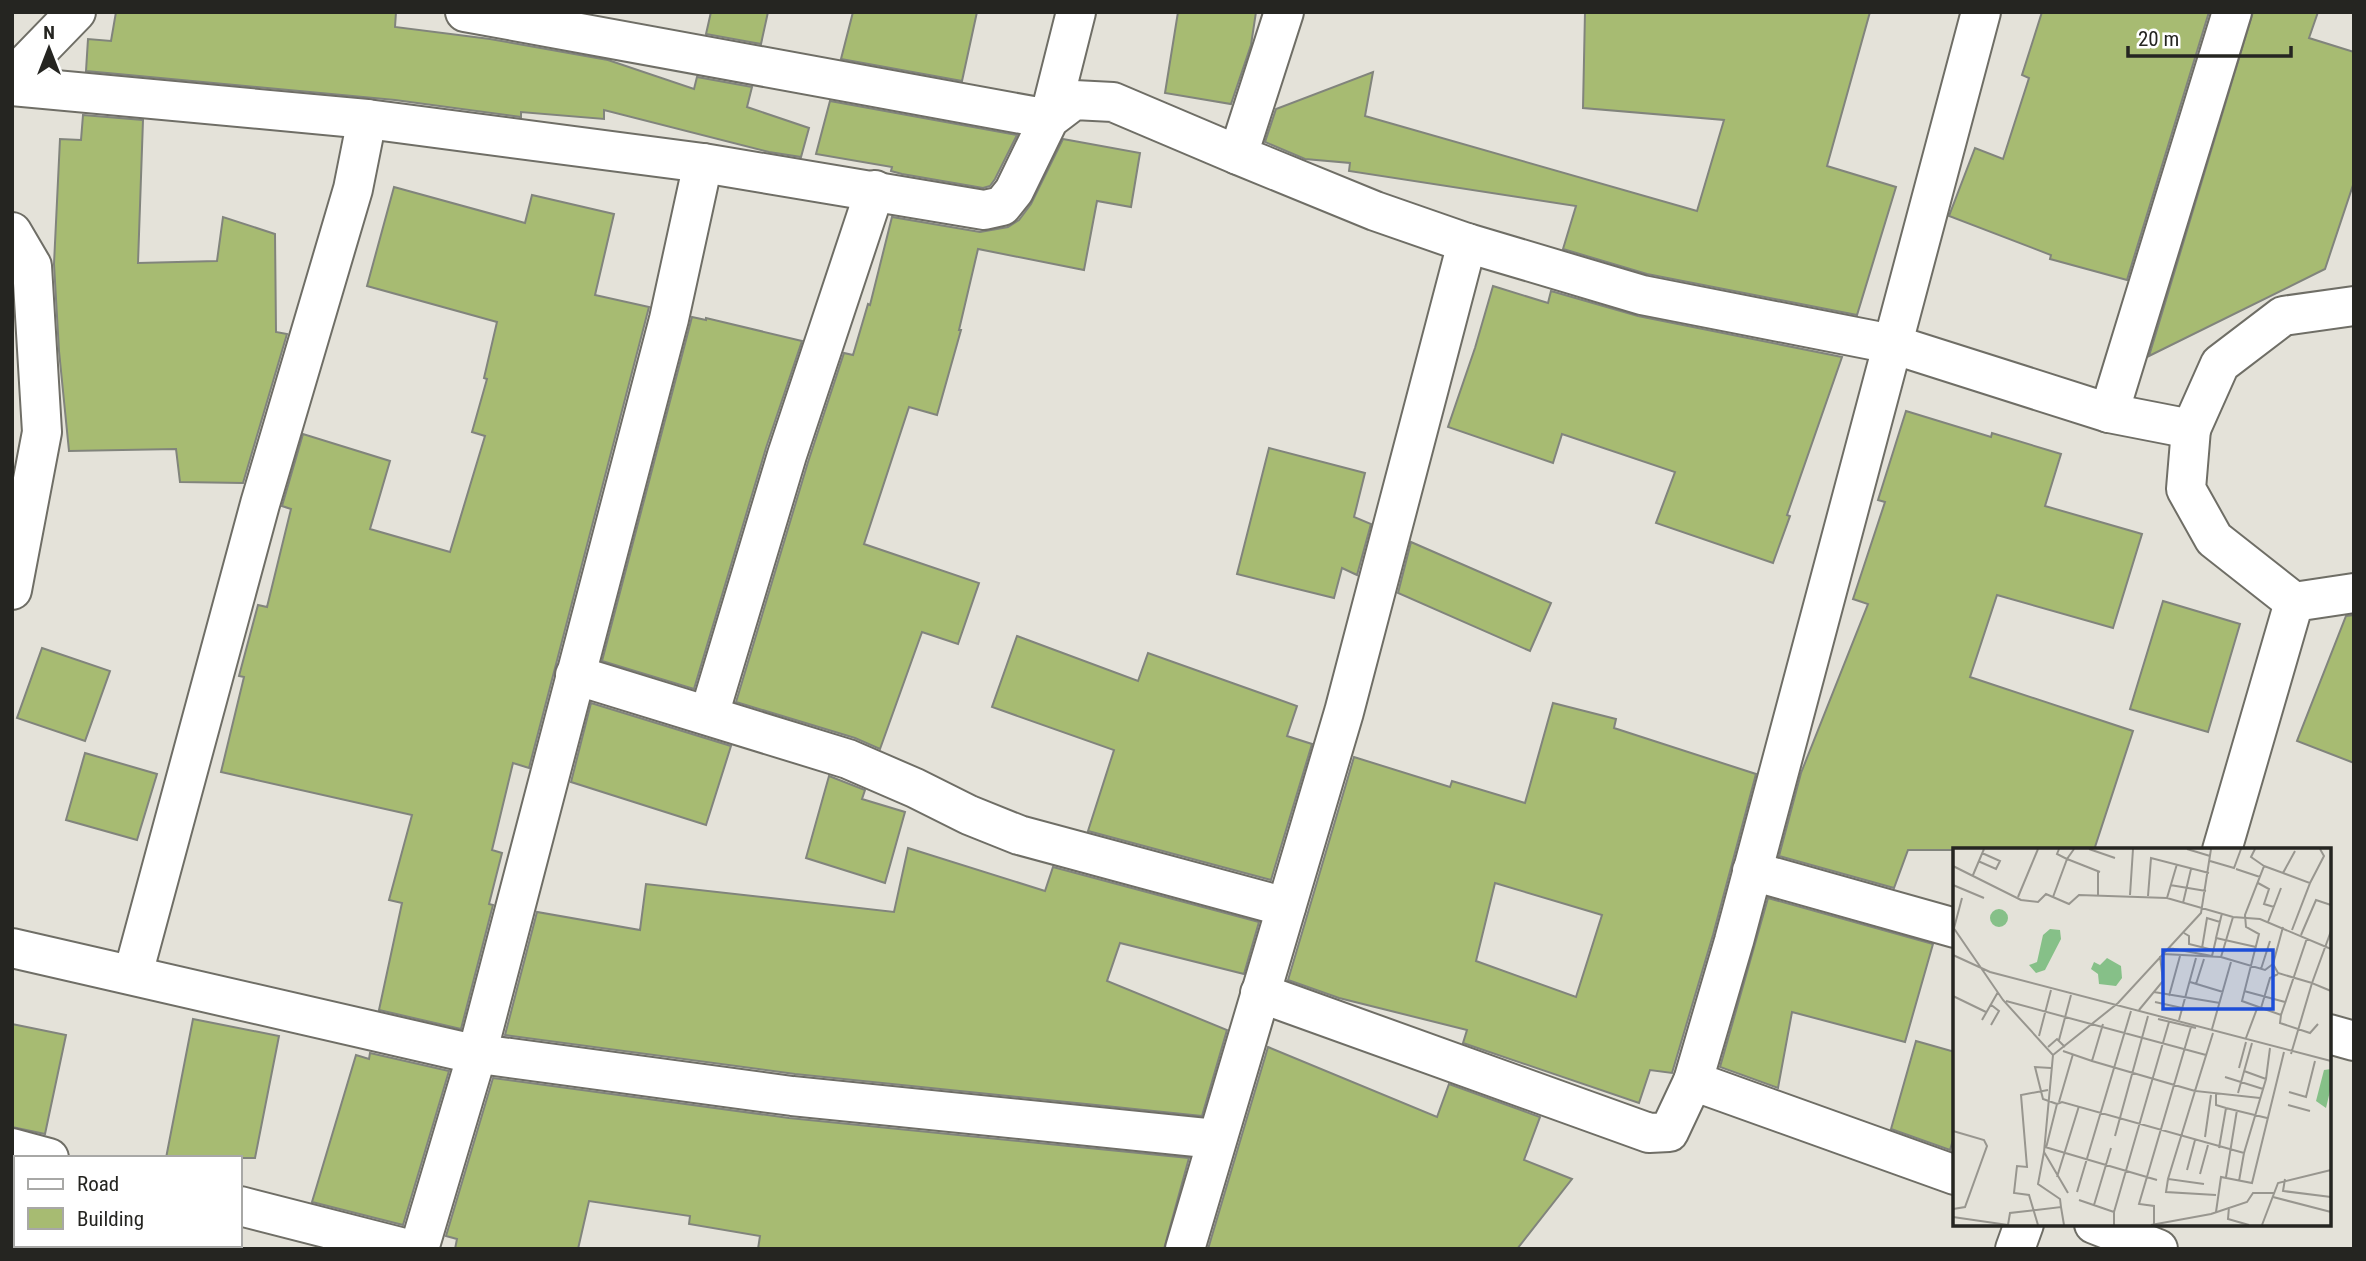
<svg xmlns="http://www.w3.org/2000/svg" width="2366" height="1261" font-family="'Roboto Condensed',sans-serif">
<style>
.building{fill:#a7bb72;stroke:#81847c;stroke-width:2;fill-rule:evenodd}
.lines{fill:none;stroke-linecap:round;stroke-linejoin:round}
.minor-casing{stroke:#6f6e66;stroke-width:42}
.minor{stroke:#fff;stroke-width:38}
.inset-road{fill:none;stroke:#98968f;stroke-width:2}
.view{fill:#1d4ed8;fill-opacity:0.15;stroke:#1d4ed8;stroke-width:3.5}
.inset-edge{fill:none;stroke:#252521;stroke-width:3.5}
</style>
<rect width="100%" height="100%" fill="#e4e2d9"/>
<g class="building">
<path d="M 116,12 L 396,12 L 395,27 L 490,39 L 608,60 L 694,89 L 697,77 L 752,87 L 747,107 L 809,128 L 801,157 L 769,152 L 604,110 L 604,119 L 521,112 L 521,117 L 395,100 L 86,71 L 88,39 L 111,41 Z"/>
<path d="M 711,12 L 768,12 L 761,44 L 706,34 Z"/>
<path d="M 853,12 L 977,12 L 962,81 L 841,59 Z"/>
<path d="M 1178,12 L 1256,12 L 1251,45 L 1231,104 L 1165,93 Z"/>
<path d="M 1585,12 L 1870,12 L 1827,166 L 1896,187 L 1857,315 L 1647,274 L 1563,249 L 1576,206 L 1349,171 L 1350,163 L 1305,159 L 1265,142 L 1276,109 L 1373,72 L 1365,116 L 1697,211 L 1724,120 L 1583,108 Z"/>
<path d="M 2042,12 L 2209,12 L 2127,280 L 2050,259 L 2051,255 L 1949,216 L 1975,148 L 2003,159 L 2029,78 L 2022,75 Z"/>
<path d="M 2253,12 L 2318,12 L 2309,38 L 2354,52 L 2354,182 L 2325,269 L 2149,356 Z"/>
<path d="M 830,101 L 1017,135 L 995,179 L 990,186 L 983,188 L 902,174 L 891,171 L 892,167 L 816,154 Z"/>
<path d="M 83,115 L 143,120 L 138,263 L 217,261 L 223,217 L 275,234 L 276,332 L 287,334 L 243,483 L 180,482 L 176,449 L 69,451 L 59,351 L 54,264 L 60,139 L 81,140 Z"/>
<path d="M 1063,139 L 1140,153 L 1131,207 L 1097,201 L 1084,270 L 978,249 L 959,330 L 961,330 L 937,415 L 909,407 L 864,544 L 979,583 L 958,644 L 922,632 L 880,749 L 855,738 L 736,702 L 808,462 L 844,353 L 853,355 L 868,304 L 870,305 L 892,217 L 980,232 L 1008,227 L 1019,220 L 1031,204 Z"/>
<path d="M 394,187 L 525,223 L 532,195 L 614,214 L 595,295 L 649,307 L 529,768 L 513,763 L 492,850 L 502,853 L 489,904 L 493,905 L 461,1029 L 379,1010 L 402,903 L 389,900 L 412,815 L 221,772 L 244,677 L 239,676 L 258,605 L 267,607 L 291,509 L 282,506 L 303,434 L 390,461 L 370,529 L 450,552 L 485,436 L 472,432 L 487,379 L 484,378 L 497,322 L 367,286 Z"/>
<path d="M 1493,286 L 1548,303 L 1551,291 L 1638,316 L 1842,357 L 1787,515 L 1790,516 L 1773,563 L 1656,523 L 1675,472 L 1562,434 L 1553,463 L 1448,427 L 1475,348 Z"/>
<path d="M 692,317 L 706,320 L 706,318 L 802,341 L 766,448 L 694,689 L 602,661 Z"/>
<path d="M 1906,411 L 1991,437 L 1992,433 L 2061,454 L 2045,506 L 2142,534 L 2113,628 L 1997,595 L 1970,677 L 2133,731 L 2094,850 L 1908,850 L 1894,888 L 1779,856 L 1801,773 L 1868,604 L 1853,599 L 1885,502 L 1878,500 Z"/>
<path d="M 1269,448 L 1365,473 L 1354,517 L 1371,524 L 1357,575 L 1342,568 L 1334,598 L 1237,574 Z"/>
<path d="M 1411,542 L 1551,603 L 1530,651 L 1398,593 Z"/>
<path d="M 2163,601 L 2240,624 L 2208,732 L 2130,709 Z"/>
<path d="M 2354,615 L 2354,763 L 2297,741 L 2346,616 Z"/>
<path d="M 1017,636 L 1138,681 L 1148,653 L 1297,706 L 1287,736 L 1312,744 L 1271,880 L 1088,831 L 1114,750 L 992,707 Z"/>
<path d="M 42,648 L 110,671 L 85,741 L 17,718 Z"/>
<path d="M 591,703 L 731,746 L 706,825 L 571,782 Z"/>
<path d="M 1553,703 L 1616,719 L 1614,728 L 1756,774 L 1713,935 L 1672,1073 L 1650,1070 L 1639,1103 L 1463,1043 L 1467,1030 L 1339,998 L 1288,980 L 1354,757 L 1450,787 L 1452,781 L 1525,803 ZM 1495,883 L 1602,915 L 1576,997 L 1476,961 Z"/>
<path d="M 85,753 L 157,774 L 137,840 L 66,820 Z"/>
<path d="M 829,776 L 865,790 L 862,799 L 905,812 L 885,883 L 806,858 Z"/>
<path d="M 908,848 L 1045,891 L 1053,867 L 1259,922 L 1244,974 L 1120,943 L 1107,981 L 1227,1030 L 1202,1116 L 795,1074 L 505,1035 L 537,912 L 640,930 L 646,884 L 894,912 Z"/>
<path d="M 1768,898 L 1933,944 L 1905,1042 L 1792,1012 L 1778,1088 L 1720,1067 Z"/>
<path d="M 193,1019 L 279,1036 L 255,1158 L 166,1158 Z"/>
<path d="M 12,1024 L 66,1035 L 45,1134 L 12,1127 Z"/>
<path d="M 1916,1041 L 1955,1052 L 1955,1133 L 1950,1150 L 1891,1129 Z"/>
<path d="M 1268,1047 L 1437,1117 L 1449,1084 L 1540,1117 L 1524,1160 L 1572,1179 L 1517,1249 L 1208,1249 Z"/>
<path d="M 370,1053 L 449,1071 L 403,1225 L 312,1202 L 356,1055 L 369,1059 Z"/>
<path d="M 493,1078 L 789,1118 L 1189,1158 L 1164,1249 L 758,1249 L 760,1236 L 689,1224 L 690,1216 L 589,1201 L 578,1249 L 455,1249 L 457,1239 L 446,1236 Z"/>
</g>
<g class="lines">
<defs>
<g id="minor">
<path d="M 465,12 L 1049,119 L 1076,12"/>
<path d="M 1284,12 L 1238,155 L 1375,211 L 1467,243 L 1642,295 L 1892,344 L 2109,413 L 2191,429 L 2220,364 L 2283,316 L 2354,306"/>
<path d="M 12,78 L 76,12"/>
<path d="M 12,86 L 367,119 L 703,163 L 984,210 L 1002,206 L 1014,191 L 1049,119 L 1074,100 L 1113,102 L 1238,155"/>
<path d="M 12,232 L 32,266 L 42,432 L 12,590"/>
<path d="M 2109,413 L 2232,12"/>
<path d="M 2191,429 L 2186,489 L 2214,539 L 2294,602"/>
<path d="M 575,675 L 848,759 L 915,788 L 969,815 L 1019,835 L 1286,907"/>
<path d="M 709,715 L 787,455 L 875,190"/>
<path d="M 2222,850 L 2294,602 L 2354,593"/>
<path d="M 1752,871 L 1955,928"/>
<path d="M 12,948 L 465,1052 L 792,1096 L 1216,1139"/>
<path d="M 133,974 L 260,504 L 353,189 L 367,119"/>
<path d="M 1260,993 L 1649,1133 L 1669,1132 L 1693,1081"/>
<path d="M 2329,1034 L 2354,1041"/>
<path d="M 12,1148 L 49,1158"/>
<path d="M 1955,1175 L 1693,1081 L 1734,941 L 1981,12"/>
<path d="M 240,1206 L 408,1249"/>
<path d="M 2094,1224 L 2158,1249"/>
<path d="M 419,1249 L 477,1054 L 669,319 L 703,163"/>
<path d="M 1185,1249 L 1344,712 L 1467,243"/>
<path d="M 2015,1249 L 2024,1224"/>
</g>
</defs>
<use href="#minor" class="minor-casing"/>
<use href="#minor" class="minor"/>
</g>
<g transform="translate(1953 848)">
<rect width="378" height="378" fill="#e4e2d9"/>
<path d="M37 70a9 9 0 1 1 18 0a9 9 0 1 1-18 0ZM 97,81 L 107,82 L 108,91 L 92,122 L 83,125 L 76,117 L 84,114 L 90,87 ZM 154,110 L 168,118 L 169,130 L 163,138 L 146,136 L 145,126 L 138,121 L 141,114 L 147,117 ZM 378,221 L 378,239 L 373,260 L 363,253 L 371,222 Z" fill="#86c088"/>
<path class="inset-road" d="M 121,1 L 114,11 L 147,24M 136,1 L 162,10M 234,1 L 257,8M 302,1 L 298,9 L 311,18 L 292,67 L 293,79 L 306,86 L 289,153 L 328,167 L 354,90M 25,13 L 43,21 L 47,13 L 29,5M 257,13 L 281,20 L 288,1M 0,18 L 68,52 L 85,54 L 93,46 L 116,56 L 126,47 L 214,50 L 280,69 L 307,71 L 378,101M 311,18 L 330,25 L 342,3M 283,21 L 307,29M 145,23 L 145,47M 330,25 L 357,35 L 339,82M 20,27 L 31,1M 305,35 L 316,41 L 311,56 L 321,59M 357,35 L 371,8 L 367,1M 0,37 L 31,50M 217,37 L 253,43M 177,47 L 180,1M 195,48 L 198,10 L 256,25M 65,49 L 85,1M 100,49 L 114,11 L 104,6 L 106,1M 214,50 L 224,16M 230,55 L 238,21M 269,65 L 263,90 L 303,99M 280,69 L 268,109 L 312,122 L 320,116 L 325,125 L 359,135 L 378,83M 315,74 L 328,40M 0,79 L 50,152 L 100,207 L 91,304 L 115,345M 1,80 L 9,50M 231,85 L 236,88 L 236,96 L 260,102M 348,87 L 363,52 L 378,57M 216,100 L 259,108 L 263,91M 249,100 L 254,70 L 267,74M 210,106 L 268,109M 0,107 L 37,124 L 378,213M 320,116 L 330,79M 308,121 L 317,93M 237,134 L 270,144M 243,136 L 251,111M 291,143 L 332,154M 201,144 L 267,155M 0,148 L 33,164M 216,148 L 227,108M 53,153 L 253,207M 202,154 L 229,160M 37,156 L 46,163 L 38,177M 308,160 L 317,130 L 325,126M 186,162 L 210,133 L 207,108M 328,167 L 327,175 L 357,185 L 365,176M 205,171 L 243,180M 29,172 L 45,144M 226,172 L 243,110M 150,176 L 139,213 L 242,243 L 215,331 L 251,336M 259,181 L 278,114M 260,185 L 242,243 L 307,250M 86,188 L 98,142M 293,190 L 305,158M 106,192 L 118,147M 95,199 L 104,191 L 112,199M 110,203 L 139,213M 338,206 L 359,135 L 378,143M 100,207 L 165,155 L 248,65 L 258,1M 286,220 L 293,194M 291,223 L 313,231M 272,229 L 310,241M 336,244 L 353,249 L 362,213M 263,245 L 263,257 L 273,260M 285,245 L 299,195M 106,254 L 120,206M 104,256 L 109,254 L 291,305 L 313,231 L 317,200M 335,257 L 357,263M 0,283 L 31,292 L 34,298 L 12,359 L 0,361M 162,288 L 195,168M 252,289 L 258,247M 92,299 L 204,332M 93,300 L 104,256 L 90,251 L 82,219 L 98,220M 266,300 L 273,260 L 314,270M 91,304 L 85,336 L 107,351 L 108,359M 234,322 L 242,292M 247,326 L 255,297M 104,329 L 126,258M 273,329 L 284,262M 215,331 L 213,344 L 263,347M 332,331 L 330,343 L 378,349M 286,333 L 291,305M 124,344 L 178,163M 320,349 L 378,364M 126,352 L 161,364 L 161,377M 141,357 L 158,300M 276,359 L 275,371 L 296,377M 161,364 L 216,174M 263,364 L 268,329 L 299,335 L 331,204M 0,369 L 55,377M 55,377 L 57,365 L 108,359 L 111,377M 85,377 L 76,347 L 61,345 L 64,318 L 74,319 L 68,247 L 95,242M 198,377 L 258,366 L 294,354 L 300,345 L 321,345M 201,377 L 201,358 L 186,356 L 238,179M 309,377 L 325,335 L 378,322"/>
<path class="view" d="M 210,102 L 320,102 L 320,161 L 210,161 Z"/>
<rect width="378" height="378" class="inset-edge"/>
</g>
<rect width="2366" height="1261" fill="none" stroke="#252521" stroke-width="28"/>
<rect x="14" y="1156" width="228" height="91" fill="#ffffff" stroke="#a8a8a6" stroke-width="2"/>
<rect x="28" y="1179" width="35" height="10" fill="#ffffff" stroke="#a8a8a6" stroke-width="2"/>
<text x="77" y="1191" font-size="21" fill="#252521">Road</text>
<rect x="28" y="1208" width="35" height="21" fill="#a7bb72" stroke="#a8a8a6" stroke-width="2"/>
<text x="77" y="1226" font-size="21" fill="#252521">Building</text>
<g transform="translate(49 49)" stroke="#ffffff" stroke-width="5" paint-order="stroke">
<path d="M0-5L12 26L0 18L-12 26Z" fill="#252521"/>
<text y="-10" font-size="19" font-weight="bold" text-anchor="middle" fill="#252521">N</text>
</g>
<path d="M2128 46v10h163v-10" fill="none" stroke="#252521" stroke-width="3.5"/>
<text x="2138" y="46" font-size="21" fill="#252521" stroke="#ffffff" stroke-width="5" paint-order="stroke">20 m</text>
</svg>
